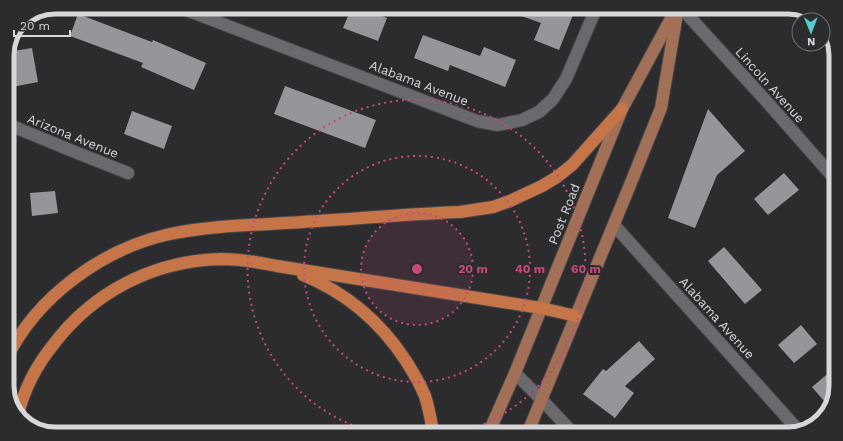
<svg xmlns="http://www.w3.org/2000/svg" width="843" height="441" font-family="'Work Sans',sans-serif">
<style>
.green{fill:#004a24}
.building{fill:#969599}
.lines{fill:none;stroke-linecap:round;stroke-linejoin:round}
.minor-casing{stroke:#474649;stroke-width:14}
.tertiary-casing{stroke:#474649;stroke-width:14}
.primary-casing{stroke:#474649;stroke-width:14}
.motorway-casing{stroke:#474649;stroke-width:14}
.minor{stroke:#6a696d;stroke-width:12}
.tertiary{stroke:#6a696d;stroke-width:12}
.primary{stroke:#a17057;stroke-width:12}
.motorway{stroke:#c67549;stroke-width:12}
.ring{fill:none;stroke:#c7487a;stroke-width:2;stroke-dasharray:2 4}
.labels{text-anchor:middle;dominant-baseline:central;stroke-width:4;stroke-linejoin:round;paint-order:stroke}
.street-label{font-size:13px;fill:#d7d7d9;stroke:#2c2b2e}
.rim{fill:none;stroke:#d7d7d9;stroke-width:5}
.centre{fill:#c7487a;stroke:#2c2b2e;stroke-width:2}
.ring-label{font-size:12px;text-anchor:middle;font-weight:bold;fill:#c7487a;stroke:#2c2b2e;stroke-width:4;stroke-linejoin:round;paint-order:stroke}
</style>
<rect width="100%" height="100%" fill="#2c2b2e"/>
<path class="green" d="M 7,313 L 19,321 L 7,332 Z"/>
<g class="building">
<path d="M 351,9 L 364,9 L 387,18 L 378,41 L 343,28 Z"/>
<path d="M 511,10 L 575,10 L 559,50 L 534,40 L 541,23 L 510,12 Z"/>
<path d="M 78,14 L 152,42 L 153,40 L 206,63 L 194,90 L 141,67 L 143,63 L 70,36 Z"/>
<path d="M 423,35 L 480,56 L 484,47 L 516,60 L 505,87 L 450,65 L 448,71 L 414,58 Z"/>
<path d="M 32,48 L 38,82 L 12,87 L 7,62 L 7,52 Z"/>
<path d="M 285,86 L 376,120 L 365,148 L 274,114 Z"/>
<path d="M 708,109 L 745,151 L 717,175 L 695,228 L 668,218 Z"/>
<path d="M 132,111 L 172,126 L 164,149 L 124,134 Z"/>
<path d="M 784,173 L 799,190 L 768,215 L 754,199 Z"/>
<path d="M 55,191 L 58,213 L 32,216 L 30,193 Z"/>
<path d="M 724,247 L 762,290 L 745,304 L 708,261 Z"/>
<path d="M 801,325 L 817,344 L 794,363 L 778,345 Z"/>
<path d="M 639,341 L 655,359 L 625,386 L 634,393 L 615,418 L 583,394 L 603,369 L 606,371 Z"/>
<path d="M 831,371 L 831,407 L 830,408 L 812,387 Z"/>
</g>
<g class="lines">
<defs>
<g id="minor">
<path d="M 181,8 L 477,121 L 498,125 L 522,120 L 539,112 L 553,99 L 566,79 L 595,11"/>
<path d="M 7,124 L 75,152 L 128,173"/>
<path d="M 614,225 L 799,431"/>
<path d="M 515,373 L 542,400 L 573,433"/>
</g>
<path id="tertiary" d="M 684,11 L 768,103 L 834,178"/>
<g id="primary">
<path d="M 489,432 L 515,373 L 622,109 L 675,11"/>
<path d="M 528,432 L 630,185 L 661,108 L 677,14"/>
</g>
<g id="motorway">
<path d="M 303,275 C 347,293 380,321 406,361 C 413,372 420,384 425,396 C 429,408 431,420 433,432"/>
<path d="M 7,358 C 37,296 104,248 170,234 C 214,225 259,225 303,222 C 355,219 407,214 460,212 L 493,207 L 510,201 L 542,186 L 557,177 L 572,165 L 622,109"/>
<path d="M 18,415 C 24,389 37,365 53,345 C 93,292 153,261 220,259 C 239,259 258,262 277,266 L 541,308 L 576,316"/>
</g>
</defs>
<use href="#minor" class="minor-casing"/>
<use href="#tertiary" class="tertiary-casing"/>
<use href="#primary" class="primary-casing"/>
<use href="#motorway" class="motorway-casing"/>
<use href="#minor" class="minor"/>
<use href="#tertiary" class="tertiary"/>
<use href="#primary" class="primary"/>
<use href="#motorway" class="motorway"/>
</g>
<circle cx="417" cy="269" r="56" fill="#c7487a" fill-opacity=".12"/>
<g class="ring">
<circle cx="417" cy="269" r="56"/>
<circle cx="417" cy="269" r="113"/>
<path d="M369 431A169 169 0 1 1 464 431"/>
</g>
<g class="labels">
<g class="street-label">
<text transform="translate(419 83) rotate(21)">Alabama Avenue</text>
<text transform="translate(770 85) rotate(48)">Lincoln Avenue</text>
<text transform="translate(73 136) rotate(22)">Arizona Avenue</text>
<text transform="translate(564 214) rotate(-68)">Post Road</text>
<text transform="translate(717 318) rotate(48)">Alabama Avenue</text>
</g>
</g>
<path d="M0 0H843V441H0ZM55 14H788A41 41 0 0 1 829 55V386A41 41 0 0 1 788 427H55A41 41 0 0 1 14 386V55A41 41 0 0 1 55 14Z" fill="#2c2b2e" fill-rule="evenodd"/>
<path class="rim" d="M55 14H788A41 41 0 0 1 829 55V386A41 41 0 0 1 788 427H55A41 41 0 0 1 14 386V55A41 41 0 0 1 55 14Z"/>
<circle cx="417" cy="269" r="6" class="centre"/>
<g class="ring-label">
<text x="473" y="273">20 m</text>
<text x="530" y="273">40 m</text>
<text x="586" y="273">60 m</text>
</g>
<g transform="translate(811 32) rotate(179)"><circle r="19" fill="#2c2b2e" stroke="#707072"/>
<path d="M0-3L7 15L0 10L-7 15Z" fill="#53cdca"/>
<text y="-6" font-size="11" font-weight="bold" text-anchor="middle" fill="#d7d7d9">N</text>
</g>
<path d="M14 30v6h56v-6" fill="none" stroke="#d7d7d9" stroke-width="2"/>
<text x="20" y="30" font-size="12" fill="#d7d7d9" stroke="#2c2b2e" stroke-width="3" paint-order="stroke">20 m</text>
</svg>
